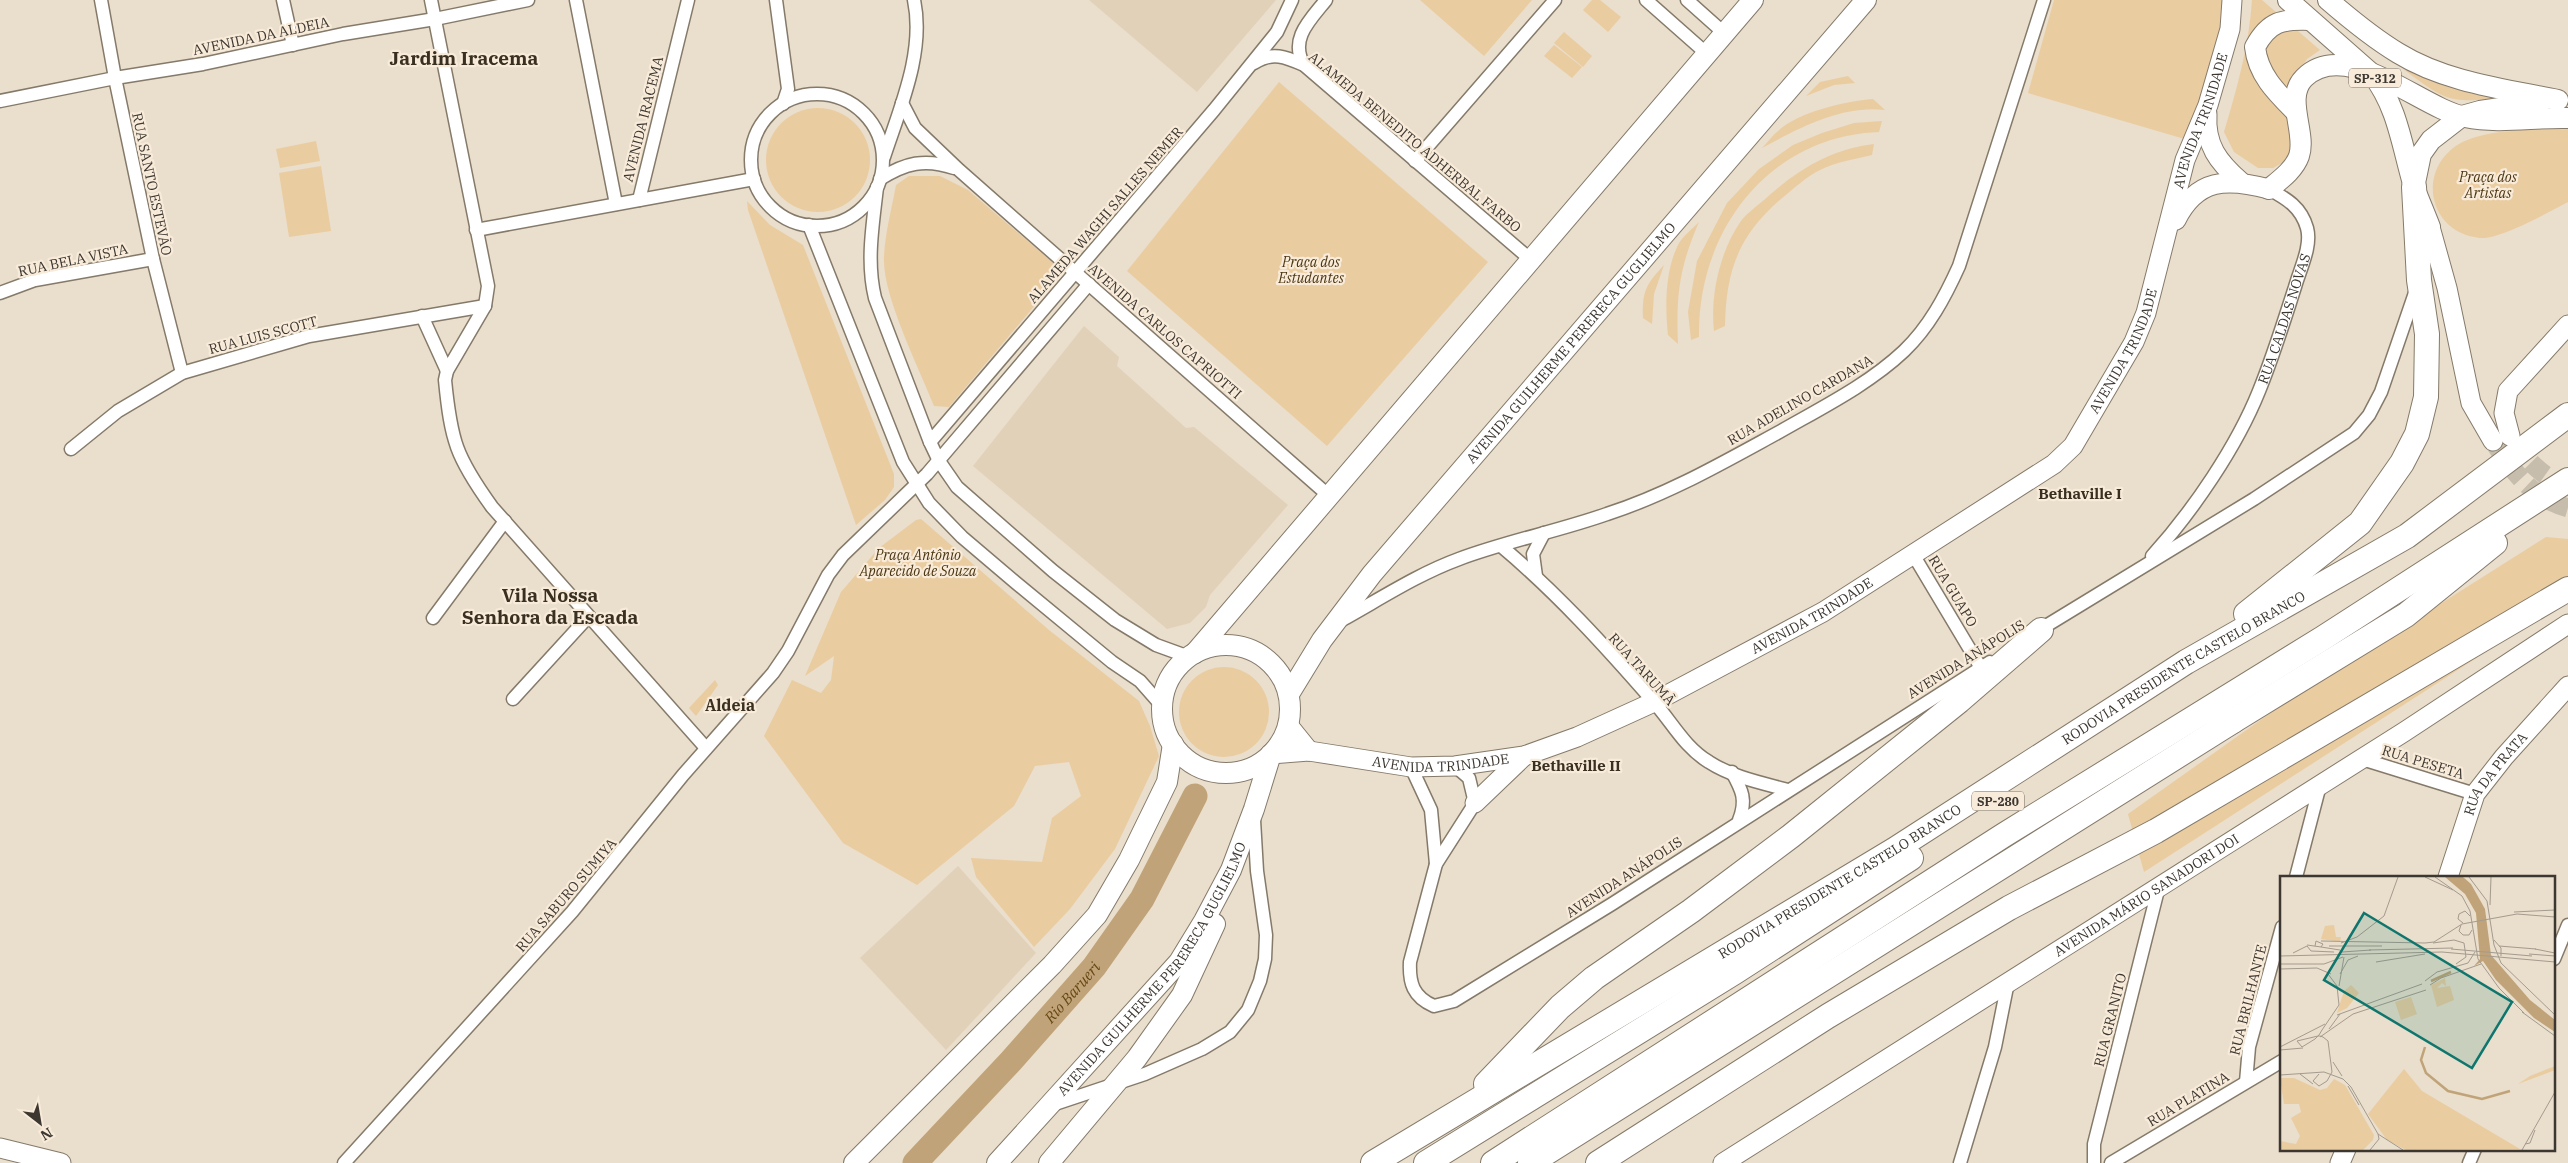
<svg xmlns="http://www.w3.org/2000/svg" width="2568" height="1163" font-family="'IBM Plex Serif',serif">
<style>
.built{fill:#e2d1b9}
.green{fill:#eacca1}
.lines{fill:none;stroke-linecap:round;stroke-linejoin:round}
.river{stroke:#c0a378;stroke-width:25}
.secondary-tunnel{stroke:#c7bdad;stroke-width:19;stroke-dasharray:19 9;stroke-linecap:butt}
.street-casing{stroke:#857a6a;stroke-width:15}
.secondary-casing{stroke:#857a6a;stroke-width:21}
.primary-casing{stroke:#857a6a;stroke-width:22}
.highway-casing{stroke:#857a6a;stroke-width:26}
.street{stroke:#fff;stroke-width:12}
.secondary{stroke:#fff;stroke-width:19}
.primary{stroke:#fff;stroke-width:20}
.highway{stroke:#fff;stroke-width:24}
.labels{text-anchor:middle;dominant-baseline:central;stroke-width:4.5;stroke-linejoin:round;paint-order:stroke}
.shield{fill:#f8ebd9;stroke:#746d63;stroke-width:1}
.shield-label{font-size:12px;font-weight:bold;fill:#3c3730}
.street-label{font-size:14px;fill:#3c3730;stroke:#f8ebd9}
.park-label{font-size:14px;font-style:italic;fill:#4b3612;stroke:#f8ebd9}
.neighbourhood-label{font-size:15px;font-weight:bold;fill:#393021;stroke:#f8ebd9}
.water-label{font-size:15px;font-style:italic;fill:#654713;stroke:#f8ebd9}
.quarter-label{font-size:16px;font-weight:bold;fill:#393021;stroke:#f8ebd9}
.district-label{font-size:19px;font-weight:bold;fill:#393021;stroke:#f8ebd9}
.inset-river{fill:none;stroke:#c0a378;stroke-width:2.5}
.inset-road{fill:none;stroke:#a49b8e;stroke-width:1}
.view{fill:#0f766e;fill-opacity:0.15;stroke:#0f766e;stroke-width:2.5}
.inset-edge{fill:none;stroke:#3c3730;stroke-width:2.5}
</style>
<rect width="100%" height="100%" fill="#eadecc"/>
<g class="built">
<path d="M 1089,0 L 1276,0 L 1197,92 Z"/>
<path d="M 1084,326 L 1119,357 L 1117,366 L 1186,428 L 1194,427 L 1288,505 L 1210,595 L 1206,607 L 1190,623 L 1167,629 L 973,466 Z"/>
<path d="M 958,866 L 1036,953 L 946,1050 L 860,958 Z"/>
</g>
<g class="green">
<path d="M 1420,0 L 1532,0 L 1484,56 Z"/>
<path d="M 1592,0 L 1600,0 L 1621,17 L 1608,32 L 1583,10 Z"/>
<path d="M 2054,0 L 2227,0 L 2224,38 L 2188,140 L 2028,93 Z"/>
<path d="M 2252,0 L 2262,0 L 2320,50 L 2307,59 L 2291,83 L 2291,158 L 2273,168 L 2258,168 L 2234,152 L 2224,132 C 2237,88 2249,46 2252,0 Z"/>
<path d="M 1564,32 L 1592,56 L 1583,67 L 1554,43 Z"/>
<path d="M 1554,45 L 1582,67 L 1572,78 L 1544,56 Z"/>
<path d="M 2403,69 C 2435,83 2466,91 2500,97 C 2449,105 2444,99 2403,69 Z"/>
<path d="M 1848,76 L 1855,83 L 1834,85 L 1806,96 L 1820,82 Z"/>
<path d="M 1279,82 L 1488,262 L 1327,446 L 1127,271 Z"/>
<path d="M 1873,99 L 1885,110 C 1842,105 1799,128 1762,148 C 1767,143 1772,136 1778,131 C 1798,112 1846,101 1873,99 Z"/>
<circle cx="818" cy="160" r="52"/>
<path d="M 1882,121 L 1879,132 C 1769,136 1697,231 1699,337 L 1691,340 L 1688,312 L 1697,261 L 1727,203 L 1759,169 L 1793,145 L 1822,133 L 1854,123 Z"/>
<path d="M 2568,129 L 2568,202 C 2551,211 2499,240 2480,238 C 2428,233 2416,170 2459,144 C 2487,128 2536,130 2568,129 Z"/>
<path d="M 316,141 L 320,161 L 280,168 L 276,149 Z"/>
<path d="M 1874,144 L 1872,155 C 1855,159 1836,162 1820,170 C 1806,177 1793,189 1781,199 C 1738,236 1726,271 1725,326 L 1714,331 C 1710,295 1720,251 1741,221 C 1747,213 1756,207 1764,200 C 1796,171 1830,149 1874,144 Z"/>
<path d="M 321,166 L 331,231 L 289,237 L 279,173 Z"/>
<path d="M 909,176 L 940,176 L 968,190 L 1058,267 L 1058,278 L 949,407 L 934,406 C 919,368 882,295 884,257 C 885,233 892,208 896,185 Z"/>
<path d="M 747,201 L 770,225 L 803,245 L 894,474 L 894,487 L 885,500 L 856,525 L 748,210 Z"/>
<path d="M 1699,222 C 1679,268 1676,295 1678,344 L 1668,335 C 1665,307 1665,271 1678,245 C 1682,237 1692,229 1699,222 Z"/>
<path d="M 1664,265 L 1654,294 L 1652,324 L 1643,318 C 1642,292 1646,284 1664,265 Z"/>
<path d="M 921,519 L 1049,630 L 1139,701 L 1150,726 L 1159,756 L 1115,849 L 1070,909 L 1034,947 L 976,877 L 971,858 L 1042,862 L 1052,818 L 1081,796 L 1069,762 L 1035,766 L 1014,806 L 917,885 L 843,843 L 764,736 L 792,680 L 821,693 L 831,680 L 834,656 L 805,676 L 841,592 L 879,548 L 916,520 Z"/>
<path d="M 2546,537 L 2568,539 L 2568,599 L 2144,872 L 2128,814 L 2293,697 Z"/>
<circle cx="1224" cy="712" r="45"/>
<path d="M 715,680 L 718,685 L 696,716 L 689,708 Z"/>
</g>
<g class="lines">
<path class="river" id="s1" d="M 915,1163 L 1011,1061 L 1094,967 L 1142,899 L 1195,796"/>
<g class="secondary-tunnel">
<path d="M 2493,441 C 2514,472 2530,497 2568,508"/>
<path d="M 2513,441 C 2530,464 2541,475 2568,488"/>
</g>
<defs>
<g id="street">
<path d="M 101,0 L 115,78 L 153,259 L 182,373"/>
<path d="M 283,0 L 293,45"/>
<path d="M 431,0 L 488,286 L 485,306 L 447,371 L 445,380 C 451,441 456,457 492,507 L 706,748"/>
<path d="M 576,0 L 616,204"/>
<path d="M 776,0 L 788,89 L 783,104"/>
<path d="M 1646,0 L 1706,53"/>
<path d="M 1687,0 L 1724,33"/>
<path d="M 1254,63 C 1272,51 1286,57 1304,65 L 1530,259"/>
<path d="M 1304,65 C 1289,39 1310,20 1326,0"/>
<circle cx="817" cy="160" r="66"/>
<path d="M 0,101 L 115,78 L 203,64 L 343,34 L 435,19 L 528,0"/>
<path d="M 902,103 L 915,128 L 959,170 L 1328,495"/>
<path d="M 884,157 C 900,108 925,52 914,0"/>
<path d="M 1415,161 L 1555,0"/>
<path d="M 880,179 C 905,163 925,158 954,168"/>
<path d="M 877,187 C 873,224 866,261 875,298 L 930,442 L 939,461 L 957,487 L 1053,571 L 1115,620 L 1156,645 L 1189,657"/>
<path d="M 639,200 L 688,0"/>
<path d="M 809,225 L 903,462 L 929,503 L 962,537 L 1015,582 L 1112,662 L 1140,681 L 1162,706"/>
<path d="M 476,230 L 754,179"/>
<path d="M 0,293 L 35,280 L 153,259"/>
<path d="M 422,316 L 447,371"/>
<path d="M 930,442 L 1214,110 L 1277,32 L 1292,0"/>
<path d="M 71,449 L 118,411 L 182,373 L 309,336 L 485,306"/>
<path d="M 1501,546 C 1556,592 1606,647 1653,701 C 1672,722 1684,747 1709,762 C 1732,777 1762,783 1788,790"/>
<path d="M 1914,556 L 1981,668"/>
<path id="s2" d="M 2152,556 C 2193,511 2237,446 2259,391 C 2273,357 2284,321 2295,287 C 2300,269 2312,246 2307,228 C 2301,207 2287,199 2269,189"/>
<path d="M 1536,576 L 1533,554 L 1544,533"/>
<path d="M 433,618 L 505,521"/>
<path d="M 1342,620 C 1380,599 1418,574 1459,559 C 1507,541 1559,531 1607,514 C 1669,494 1724,462 1781,431 C 1823,407 1869,384 1904,351 C 1929,327 1945,297 1959,266 L 2044,0"/>
<path d="M 2036,632 L 2254,499 L 2354,433 L 2369,415 L 2381,392 L 2416,290"/>
<path d="M 513,699 L 588,617"/>
<path d="M 2362,759 L 2475,794"/>
<path d="M 1455,766 L 1469,778 L 1475,803 L 1436,864 L 1410,962 C 1409,983 1413,997 1434,1006 L 1454,1001 L 1612,904 L 1990,662"/>
<path d="M 1411,767 L 1431,810 L 1436,864"/>
<path d="M 1732,772 C 1742,790 1747,800 1739,820"/>
<path d="M 2296,877 L 2320,785"/>
<path d="M 2554,959 L 2568,925"/>
<path d="M 2246,1082 L 2249,1047 L 2282,927"/>
<path d="M 1052,1105 L 1145,1074 L 1202,1049 L 1230,1032 L 1248,1010 L 1260,981 L 1265,959 L 1266,935 L 1257,871 L 1254,820"/>
<path d="M 344,1163 L 572,912 L 683,775 L 773,673 L 788,651 L 828,575 L 843,555 L 927,474 L 1089,284"/>
<path d="M 1960,1163 L 1995,1047 L 2008,982"/>
<path d="M 2094,1163 L 2094,1144 L 2159,886"/>
<path d="M 2111,1163 L 2282,1061"/>
<path d="M 2469,1163 L 2475,1149"/>
</g>
<g id="secondary">
<path d="M 2207,114 C 2205,145 2218,162 2241,182"/>
<path d="M 2176,220 C 2197,178 2227,178 2269,189"/>
<path d="M 2430,227 L 2447,288 L 2471,403 L 2493,441"/>
<path d="M 2510,436 L 2504,413 L 2508,391 L 2568,325"/>
<path d="M 1288,725 L 1309,751"/>
<path id="s3" d="M 1271,754 L 1309,751 L 1411,767 L 1455,766 L 1524,756 L 1577,737 L 1654,702 L 1823,612 L 2054,464 L 2073,446 L 2134,342 L 2146,313 L 2185,160 L 2208,105 L 2230,29 L 2232,0"/>
<path d="M 1475,803 L 1524,756"/>
<path id="s4" d="M 2448,877 L 2475,794 L 2504,757 L 2568,686"/>
<path d="M 0,1148 L 61,1163"/>
<path id="s5" d="M 1723,1163 L 2404,732 L 2568,624"/>
<path d="M 2340,1163 L 2346,1149"/>
</g>
<g id="primary">
<path d="M 2288,0 L 2372,74 C 2398,107 2402,147 2414,187 C 2419,200 2425,214 2430,227"/>
<path d="M 2328,0 C 2350,19 2373,38 2398,53 C 2445,82 2504,89 2558,100"/>
<path d="M 2296,112 C 2277,93 2258,75 2255,47 C 2269,21 2282,19 2310,20"/>
<path d="M 2415,183 L 2421,154 L 2431,140 L 2462,116 L 2480,111 L 2541,102"/>
<path d="M 2269,189 C 2280,180 2294,170 2299,156 C 2307,133 2284,98 2304,78 C 2346,36 2422,109 2465,117 C 2500,124 2533,117 2568,118"/>
<circle cx="1226" cy="709" r="64"/>
<path d="M 1195,653 L 1753,0"/>
<path id="s6" d="M 1289,694 L 1322,640 L 1372,574 L 1866,0"/>
<path d="M 854,1163 L 1052,965 L 1097,915 L 1129,860 L 1167,782 L 1173,744"/>
<path id="s7" d="M 997,1163 L 1179,962 L 1204,921 L 1231,870 L 1254,809 L 1271,754"/>
<path d="M 1049,1163 L 1137,1058 L 1182,995 L 1215,924"/>
</g>
<g id="highway">
<path d="M 2246,614 L 2360,523 L 2402,463 L 2417,434 L 2426,397 L 2427,334 L 2419,280 L 2414,187"/>
<path d="M 2218,728 L 2233,721 L 2406,615 L 2495,543"/>
<path d="M 1486,1084 L 1560,1007 L 1594,978 L 1691,911 L 1791,836 L 1959,701 L 2041,630"/>
<path id="s8" d="M 1373,1163 L 1894,850 L 2186,662 L 2407,536 L 2568,415"/>
<path d="M 1426,1163 L 1735,972 L 1911,858"/>
<path d="M 1493,1163 L 2004,835 L 2323,638 L 2568,480"/>
<path d="M 1530,1163 L 2233,721"/>
<path d="M 1598,1163 L 1828,1016 L 2009,908 L 2156,831 L 2568,589"/>
</g>
</defs>
<use href="#street" class="street-casing"/>
<use href="#secondary" class="secondary-casing"/>
<use href="#primary" class="primary-casing"/>
<use href="#highway" class="highway-casing"/>
<use href="#street" class="street"/>
<use href="#secondary" class="secondary"/>
<use href="#primary" class="primary"/>
<use href="#highway" class="highway"/>
</g>
<g class="labels">
<g class="shield">
<rect x="2349" y="68.5" width="52" height="19" rx="4"/>
<rect x="1972" y="791.5" width="52" height="19" rx="4"/>
</g>
<g class="shield-label">
<text x="2375" y="78">SP-312</text>
<text x="1998" y="801">SP-280</text>
</g>
<g class="street-label">
<text transform="translate(261 36) rotate(-12)">AVENIDA DA ALDEIA</text>
<text transform="translate(643 119) rotate(-76)">AVENIDA IRACEMA</text>
<text stroke="none"><textPath href="#s3" startOffset="1240">AVENIDA TRINIDADE</textPath></text>
<text transform="translate(1415 142) rotate(40)">ALAMEDA BENEDITO ADHERBAL FARBO</text>
<text transform="translate(152 184) rotate(78)">RUA SANTO ESTEVÃO</text>
<text transform="translate(1105 215) rotate(-49)">ALAMEDA WAGHI SALLES NEMER</text>
<text transform="translate(73 260) rotate(-12)">RUA BELA VISTA</text>
<text stroke="none"><textPath href="#s2" startOffset="274">RUA CALDAS NOVAS</textPath></text>
<text transform="translate(1165 331) rotate(41)">AVENIDA CARLOS CAPRIOTTI</text>
<text transform="translate(263 335) rotate(-15)">RUA LUIS SCOTT</text>
<text stroke="none"><textPath href="#s6" startOffset="451">AVENIDA GUILHERME PERERECA GUGLIELMO</textPath></text>
<text stroke="none"><textPath href="#s3" startOffset="996">AVENIDA TRINDADE</textPath></text>
<text transform="translate(1800 400) rotate(-30)">RUA ADELINO CARDANA</text>
<text transform="translate(1953 591) rotate(59)">RUA GUAPO</text>
<text stroke="none"><textPath href="#s3" startOffset="576">AVENIDA TRINDADE</textPath></text>
<text transform="translate(1966 659) rotate(-32)">AVENIDA ANÁPOLIS</text>
<text stroke="none"><textPath href="#s8" startOffset="950">RODOVIA PRESIDENTE CASTELO BRANCO</textPath></text>
<text transform="translate(1642 669) rotate(48)">RUA TARUMÃ</text>
<text stroke="none"><textPath href="#s3" startOffset="171">AVENIDA TRINDADE</textPath></text>
<text transform="translate(2423 762) rotate(17)">RUA PESETA</text>
<text stroke="none"><textPath href="#s4" startOffset="115">RUA DA PRATA</textPath></text>
<text transform="translate(1624 877) rotate(-33)">AVENIDA ANÁPOLIS</text>
<text stroke="none"><textPath href="#s8" startOffset="545">RODOVIA PRESIDENTE CASTELO BRANCO</textPath></text>
<text transform="translate(566 895) rotate(-49)">RUA SABURO SUMIYA</text>
<text stroke="none"><textPath href="#s5" startOffset="501">AVENIDA MÁRIO SANADORI DOI</textPath></text>
<text stroke="none"><textPath href="#s7" startOffset="250">AVENIDA GUILHERME PERERECA GUGLIELMO</textPath></text>
<text transform="translate(2248 1000) rotate(-76)">RUA BRILHANTE</text>
<text transform="translate(2110 1020) rotate(-76)">RUA GRANITO</text>
<text transform="translate(2188 1099) rotate(-31)">RUA PLATINA</text>
</g>
<g class="park-label">
<text x="2488" y="177">Praça dos<tspan x="2488" dy="16">Artistas</tspan></text>
<text x="1311" y="262">Praça dos<tspan x="1311" dy="16">Estudantes</tspan></text>
<text x="918" y="555">Praça Antônio<tspan x="918" dy="16">Aparecido de Souza</tspan></text>
</g>
<g class="neighbourhood-label">
<text x="2080" y="493">Bethaville I</text>
<text x="1576" y="765">Bethaville II</text>
</g>
<g class="water-label">
<text stroke="none"><textPath href="#s1" startOffset="232">Rio Barueri</textPath></text>
</g>
<g class="quarter-label">
<text x="730" y="705">Aldeia</text>
</g>
<g class="district-label">
<text x="464" y="58">Jardim Iracema</text>
<text x="550" y="595">Vila Nossa<tspan x="550" dy="22">Senhora da Escada</tspan></text>
</g>
</g>
<g transform="translate(2280 876)">
<rect width="275" height="275" fill="#eadecc"/>
<path d="M 54,49 L 56,61 L 61,61 L 60,66 L 41,63 L 45,50 ZM 165,102 L 166,110 L 162,107 L 157,112 L 170,110 L 174,124 L 157,131 L 151,109 ZM 71,109 L 79,117 L 67,132 L 57,137 L 64,115 ZM 131,121 L 137,138 L 121,144 L 115,126 ZM 275,190 L 275,194 L 238,208 L 250,200 ZM 124,193 L 142,215 L 240,273 L 126,274 L 107,264 L 88,238 ZM 0,202 L 14,202 L 40,214 L 47,212 L 54,203 L 65,209 L 94,259 L 93,264 L 83,274 L 0,274 L 0,265 L 16,268 L 20,260 L 11,242 L 21,236 L 19,228 L 4,228 Z" fill="#eacca1"/>
<path d="M 165,1 L 183,1 L 191,8 L 205,33 L 211,79 L 250,124 L 275,144 L 275,156 L 254,142 L 216,104 L 203,85 L 194,90 L 200,83 L 196,37 L 185,18 Z" fill="#c0a378"/>
<path class="inset-river" d="M 151,105 L 171,96M 145,171 L 141,184 L 146,197 L 168,215 L 202,223 L 230,215"/>
<path class="inset-road" d="M 145,1 L 173,14M 155,1 L 182,20 L 190,35 L 198,83 L 219,112 L 244,137M 189,1 L 207,25 L 214,69 L 221,87 L 275,139M 210,29 L 211,1M 234,36 L 275,34M 183,47 L 178,43 L 179,38 L 185,35 L 190,40M 181,49 L 179,55 L 183,59 L 189,59 L 192,54M 214,64 L 221,72 L 221,80M 41,65 L 145,67 L 154,66 L 182,48 L 237,38 L 275,41M 61,67 L 77,61 L 104,40 L 118,1M 153,67 L 174,64 L 184,67 L 186,81 L 176,88M 27,69 L 41,71 L 43,68 L 36,65 L 35,70M 49,70 L 102,70M 219,70 L 256,73M 41,71 L 60,74M 171,73 L 252,80M 255,73 L 275,77M 89,74 L 173,72M 62,76 L 91,74M 13,77 L 27,70 L 31,75 L 54,76M 249,78 L 275,80M 0,80 L 162,76 L 275,86M 96,86 L 145,78M 0,88 L 44,88 L 63,81M 0,93 L 37,92 L 51,98M 60,98 L 68,84 L 78,80M 145,105 L 157,96 L 188,87 L 195,76M 150,109 L 161,102 L 201,88M 59,110 L 64,81M 242,136 L 275,160M 57,139 L 142,108M 49,153 L 60,138M 40,161 L 73,138 L 146,114M 0,171 L 45,148M 0,174 L 23,172M 53,186 L 62,200M 20,198 L 33,208M 39,198 L 33,205 L 39,210 L 47,205 L 52,196 L 48,165 L 43,161 L 40,160 L 38,160 L 17,165 L 22,171 L 35,163 L 39,159 L 42,154 L 59,129 L 57,110 L 48,98M 0,199 L 44,196 L 63,203 L 71,211 L 98,258 L 123,274M 68,210 L 79,229M 245,268 L 250,267 L 255,254M 90,274 L 99,263 L 98,258M 242,274 L 275,216"/>
<path class="view" d="M 84,37 L 232,126 L 192,192 L 44,104 Z"/>
<rect width="275" height="275" class="inset-edge"/>
</g>
<g transform="translate(40 1123) rotate(149)" stroke="#f8ebd9" stroke-width="4" paint-order="stroke">
<path d="M0-4L9 19L0 12L-9 19Z" fill="#3c3730"/>
<text y="-8" font-size="14" font-weight="bold" text-anchor="middle" fill="#3c3730">N</text>
</g>
</svg>
